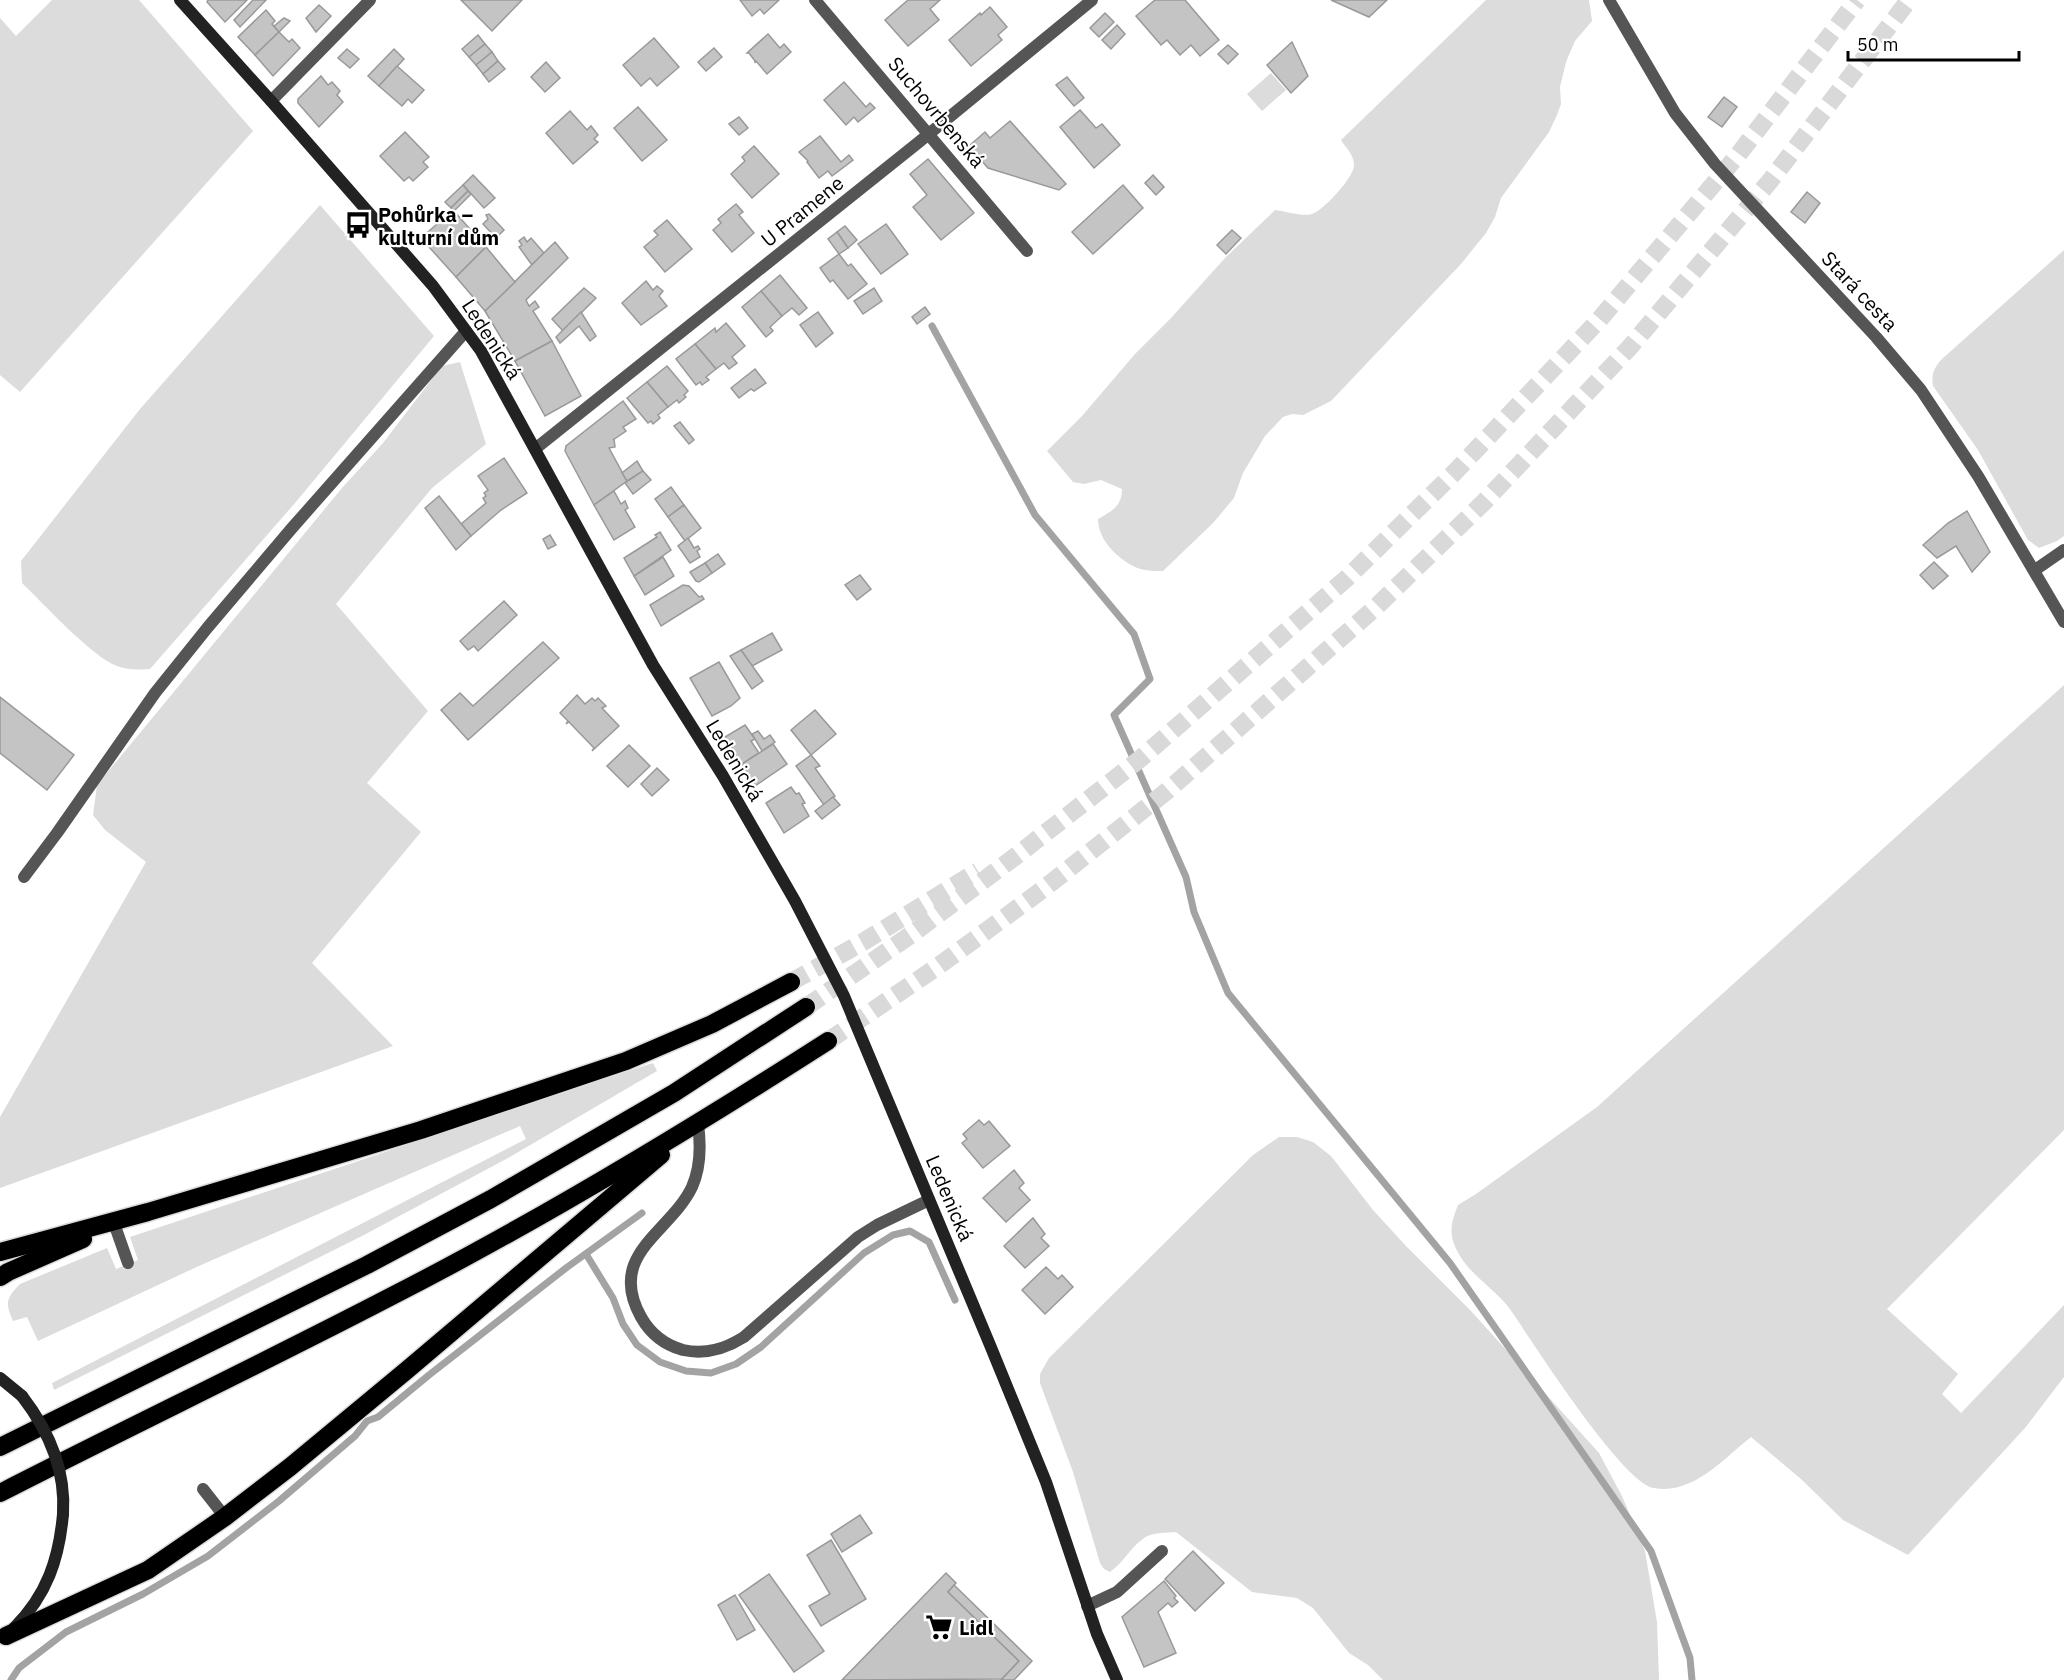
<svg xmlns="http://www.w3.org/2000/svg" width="2064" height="1680" font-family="'IBM Plex Sans',sans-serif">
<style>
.green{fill:#dcdcdc}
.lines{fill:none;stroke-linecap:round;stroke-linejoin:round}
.stream{stroke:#a3a3a3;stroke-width:7}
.building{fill:#c4c4c4;stroke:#999;stroke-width:1.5}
.highway-tunnel{stroke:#d9d9d9;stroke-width:18;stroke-dasharray:18 9;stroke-linecap:butt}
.highway-casing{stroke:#dbdbdb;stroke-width:21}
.lane{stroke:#555;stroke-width:12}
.street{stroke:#555;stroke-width:12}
.secondary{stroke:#222;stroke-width:12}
.highway{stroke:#000;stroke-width:18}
.secondary-bridge{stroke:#222;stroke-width:12}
.labels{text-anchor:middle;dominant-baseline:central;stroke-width:4.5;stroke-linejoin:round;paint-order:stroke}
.street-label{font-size:20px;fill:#000;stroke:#fff}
.poi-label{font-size:20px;font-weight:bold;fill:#000;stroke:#fff;text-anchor:start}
</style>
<rect width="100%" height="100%" fill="#fff"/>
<g class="green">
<path d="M 52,0 L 139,0 L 253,131 L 20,392 L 0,375 L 0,18 L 16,36 Z"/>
<path d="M 1486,0 L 1589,0 L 1592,21 L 1575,41 L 1566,62 L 1560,87 L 1561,104 L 1557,115 L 1549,132 L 1501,198 L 1495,217 L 1486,233 L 1461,264 L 1331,401 L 1303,415 L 1292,414 L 1283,417 L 1265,436 L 1243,473 L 1234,498 L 1213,523 L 1163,571 C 1154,571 1143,571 1135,567 C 1117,558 1098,540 1098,519 C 1112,511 1122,506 1122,489 L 1101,480 L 1084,484 L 1073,482 L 1047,451 L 1082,416 L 1135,354 L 1171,318 L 1225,258 L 1275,210 C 1285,211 1303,217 1312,214 C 1323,211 1355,176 1354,165 C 1354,155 1346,148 1341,140 Z"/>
<path d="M 1271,73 L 1286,90 L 1262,111 L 1247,94 Z"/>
<path d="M 320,205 L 434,336 L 295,503 L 150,669 C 138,670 128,670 117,666 C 92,657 43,603 22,583 L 21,561 L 140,409 Z"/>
<path d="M 2064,250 L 2064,536 L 2057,541 L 2039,548 L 2028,540 L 1978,450 L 1933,386 C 1931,374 1934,368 1942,359 Z"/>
<path d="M 460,362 L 486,444 L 432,488 L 336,604 L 428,711 L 367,783 L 421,832 L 312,963 L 393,1046 L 0,1188 L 0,1117 L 146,862 L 105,830 L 93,815 L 97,785 L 342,488 L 383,443 L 442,366 Z"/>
<path d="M 2064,685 L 2064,1130 L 1887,1309 L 1958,1374 L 1942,1394 L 1961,1413 L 2064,1305 L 2064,1377 L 2025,1428 L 1908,1555 L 1843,1520 L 1801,1479 L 1751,1437 C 1723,1459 1693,1495 1654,1488 C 1622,1483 1532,1341 1510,1309 C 1496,1290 1472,1276 1460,1256 C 1448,1236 1450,1225 1458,1205 L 1476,1194 L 1597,1107 Z"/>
<path d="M 653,1063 L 657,1071 L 508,1158 L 362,1236 L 54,1390 L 52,1383 L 526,1139 L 520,1126 L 201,1265 L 38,1341 L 27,1317 L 13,1321 C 5,1303 6,1298 20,1284 L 107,1248 L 116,1269 L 138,1260 L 130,1237 Z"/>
<path d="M 1279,1137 L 1297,1137 L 1313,1142 L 1331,1156 L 1373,1210 L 1406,1246 L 1471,1311 L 1599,1453 L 1622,1496 L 1645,1551 L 1657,1622 L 1659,1680 L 1383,1680 L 1368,1665 L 1349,1653 L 1313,1608 L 1297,1598 L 1252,1592 L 1176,1532 C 1166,1533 1153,1532 1144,1538 C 1131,1547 1123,1563 1110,1572 L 1104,1569 L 1100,1563 L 1073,1472 L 1040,1383 L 1040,1374 L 1049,1358 L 1253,1155 Z"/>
</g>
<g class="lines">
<g class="stream">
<path d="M 932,326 L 1035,515 L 1134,634 L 1150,679 L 1114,715 L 1186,877 L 1194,912 L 1228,993 L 1450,1263 L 1651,1551 L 1690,1658 L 1692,1680"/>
<path d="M 586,1254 L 613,1298 L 623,1324 L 637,1345 L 660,1362 L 686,1371 L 711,1373 L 736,1364 L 761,1347 L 864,1253 L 893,1235 L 910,1231 L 929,1242 L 955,1300"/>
<path d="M 11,1680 L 19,1668 L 66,1632 L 143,1594 L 208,1556 L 279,1501 L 355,1436 L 367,1421 L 378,1417 L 429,1375 L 566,1268 L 642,1213"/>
</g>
</g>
<g class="building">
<path d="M 208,0 L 247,0 L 225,22 L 207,2 Z"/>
<path d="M 253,0 L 266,0 L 240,27 L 234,20 Z"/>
<path d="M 461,0 L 522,0 L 492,31 Z"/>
<path d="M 740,0 L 779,0 L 764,14 L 760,9 L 752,16 Z"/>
<path d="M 908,0 L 940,0 L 930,9 L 939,20 L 908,46 L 885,20 Z"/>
<path d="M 1155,0 L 1185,0 L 1219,40 L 1200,56 L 1191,45 L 1180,55 L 1167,40 L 1161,45 L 1136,16 Z"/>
<path d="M 1331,0 L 1387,0 L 1369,17 Z"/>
<path d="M 319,5 L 331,16 L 316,32 L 306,18 Z"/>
<path d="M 990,7 L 1007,27 L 998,35 L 1002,40 L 971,66 L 949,40 L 980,13 L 981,15 Z"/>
<path d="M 266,10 L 275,21 L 272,24 L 279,32 L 255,55 L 238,37 Z"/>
<path d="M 1105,13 L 1114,22 L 1099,37 L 1090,28 Z"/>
<path d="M 284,18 L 290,21 L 279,32 L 274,26 Z"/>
<path d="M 1117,25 L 1125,34 L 1111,49 L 1102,40 Z"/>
<path d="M 279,32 L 289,42 L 292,39 L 300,48 L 273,76 L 255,55 Z"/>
<path d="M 768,34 L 780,48 L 784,44 L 791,52 L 767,74 L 756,61 L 755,63 L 755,61 L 749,53 L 747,53 Z"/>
<path d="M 478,35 L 485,44 L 469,57 L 462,49 Z"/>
<path d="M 654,38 L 679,67 L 657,86 L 650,78 L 641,86 L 623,65 Z"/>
<path d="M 1292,42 L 1308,76 L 1291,93 L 1267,65 Z"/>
<path d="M 485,44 L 492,52 L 476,65 L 469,57 Z"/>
<path d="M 1228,45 L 1238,54 L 1228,64 L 1218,54 Z"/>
<path d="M 714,48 L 722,57 L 706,71 L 698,62 Z"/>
<path d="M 347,49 L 359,59 L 350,68 L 338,58 Z"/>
<path d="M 394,49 L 404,59 L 379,86 L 368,76 Z"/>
<path d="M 492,52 L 498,61 L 483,74 L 476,65 Z"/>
<path d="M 498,61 L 505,69 L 489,82 L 483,74 Z"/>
<path d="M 546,62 L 560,78 L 545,92 L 531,77 Z"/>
<path d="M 397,66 L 424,90 L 412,103 L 408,99 L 402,106 L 379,86 Z"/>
<path d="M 321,76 L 328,85 L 332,82 L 340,91 L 337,95 L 343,102 L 319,127 L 298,103 L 298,99 Z"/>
<path d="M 1067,77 L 1084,98 L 1074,106 L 1056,85 Z"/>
<path d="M 844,82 L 866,107 L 870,103 L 875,108 L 858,122 L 854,117 L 846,125 L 824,100 Z"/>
<path d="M 1724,97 L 1737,107 L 1722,127 L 1708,117 Z"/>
<path d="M 638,107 L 667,140 L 642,161 L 614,128 Z"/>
<path d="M 1080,110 L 1096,128 L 1102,124 L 1120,145 L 1094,168 L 1060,127 Z"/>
<path d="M 570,111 L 587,130 L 591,126 L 598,135 L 594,139 L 598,142 L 573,164 L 546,133 Z"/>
<path d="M 739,117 L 748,128 L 739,135 L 729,124 Z"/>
<path d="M 1010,121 L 1066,184 L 1059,190 L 988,168 L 969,146 L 985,132 L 990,138 Z"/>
<path d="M 405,132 L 429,157 L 423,162 L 428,167 L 413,181 L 409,177 L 404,181 L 380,156 Z"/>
<path d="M 820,136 L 841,162 L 849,155 L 853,160 L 832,176 L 828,171 L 819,178 L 807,162 L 808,161 L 799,152 Z"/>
<path d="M 754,146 L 779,174 L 752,198 L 731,174 L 745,161 L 742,157 Z"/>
<path d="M 928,159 L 974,213 L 941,240 L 913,207 L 927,195 L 910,174 Z"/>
<path d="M 473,175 L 495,198 L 484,208 L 463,185 Z"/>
<path d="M 1153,175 L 1164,187 L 1156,195 L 1145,183 Z"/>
<path d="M 463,185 L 468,191 L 451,208 L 445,202 Z"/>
<path d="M 1123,185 L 1143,208 L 1093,254 L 1072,232 Z"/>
<path d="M 468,191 L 471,194 L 454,211 L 451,208 Z"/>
<path d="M 1807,192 L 1820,203 L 1805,223 L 1791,212 Z"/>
<path d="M 736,204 L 743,212 L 739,215 L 754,233 L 732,252 L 713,230 L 721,223 L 718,219 Z"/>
<path d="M 453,210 L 486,247 L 456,277 L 421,238 Z"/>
<path d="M 489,214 L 504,230 L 496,238 L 483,224 L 488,219 L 486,215 Z"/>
<path d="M 667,220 L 692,249 L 665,272 L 644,247 L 658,235 L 654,231 Z"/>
<path d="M 886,224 L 908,254 L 881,274 L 858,244 Z"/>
<path d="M 845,226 L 857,240 L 848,248 L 837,232 Z"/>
<path d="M 1232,230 L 1241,238 L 1226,254 L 1217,245 Z"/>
<path d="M 837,232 L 848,248 L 839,254 L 828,239 Z"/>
<path d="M 524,237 L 527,242 L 531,238 L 544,253 L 532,265 L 519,247 L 522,245 L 519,241 Z"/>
<path d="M 555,242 L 568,258 L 526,300 L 529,306 L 535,301 L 539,307 L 533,311 L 552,341 L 515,361 L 485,311 Z"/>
<path d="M 486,247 L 515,282 L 485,311 L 456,277 Z"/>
<path d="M 839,254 L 848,266 L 851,264 L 867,284 L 848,299 L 833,280 L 830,282 L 820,268 Z"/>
<path d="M 780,275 L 807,308 L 799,315 L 792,308 L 782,316 L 761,291 Z"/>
<path d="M 646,281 L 653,290 L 657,286 L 663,291 L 659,296 L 667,306 L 641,325 L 622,303 Z"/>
<path d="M 584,288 L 596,298 L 563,331 L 552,319 Z"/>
<path d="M 874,288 L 882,301 L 863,314 L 854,301 Z"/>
<path d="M 761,291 L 782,316 L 770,327 L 773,331 L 766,337 L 742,307 Z"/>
<path d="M 925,307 L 930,314 L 917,324 L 912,317 Z"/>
<path d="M 581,312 L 596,336 L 590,341 L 579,326 L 560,343 L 556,337 Z"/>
<path d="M 818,312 L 833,333 L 816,347 L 800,325 Z"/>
<path d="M 726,323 L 745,346 L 732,357 L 737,363 L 729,369 L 724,363 L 716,369 L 695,344 L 715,328 L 716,332 Z"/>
<path d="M 552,341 L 581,396 L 545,416 L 515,361 Z"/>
<path d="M 695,344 L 716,369 L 706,377 L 709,380 L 702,385 L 700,382 L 696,385 L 676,359 Z"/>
<path d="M 667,366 L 688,391 L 684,395 L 686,397 L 679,403 L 677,400 L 668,407 L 647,382 Z"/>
<path d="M 755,369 L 766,383 L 754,391 L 751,389 L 739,398 L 731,388 Z"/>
<path d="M 647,382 L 668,407 L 658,415 L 660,418 L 653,424 L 651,421 L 648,423 L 627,398 Z"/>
<path d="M 623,401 L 636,419 L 623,427 L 626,431 L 613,440 L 614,439 L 615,447 L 609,448 L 627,481 L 594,505 L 565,451 L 566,446 Z"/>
<path d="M 680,422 L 694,440 L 689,444 L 674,426 Z"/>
<path d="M 504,458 L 527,493 L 501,510 L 471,536 L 461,524 L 486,503 L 483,498 L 486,496 L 484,493 L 488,490 L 478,476 Z"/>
<path d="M 637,461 L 643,471 L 627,481 L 622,473 Z"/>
<path d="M 643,471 L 651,480 L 633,494 L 625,483 Z"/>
<path d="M 671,487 L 684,505 L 668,517 L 655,499 Z"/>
<path d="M 614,491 L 621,504 L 625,501 L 628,508 L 625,510 L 635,527 L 614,540 L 594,505 Z"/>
<path d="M 439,496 L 471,536 L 456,550 L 425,508 Z"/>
<path d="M 684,505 L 701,528 L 685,541 L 668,517 Z"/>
<path d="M 1967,511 L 1990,552 L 1972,572 L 1956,546 L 1937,558 L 1923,545 L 1948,523 Z"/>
<path d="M 660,532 L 671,550 L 634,576 L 624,558 L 657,537 L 655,535 Z"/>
<path d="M 550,535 L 556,545 L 548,549 L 543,539 Z"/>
<path d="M 688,538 L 694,548 L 698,546 L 700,549 L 697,551 L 700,557 L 690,563 L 678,546 Z"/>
<path d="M 718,554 L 725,564 L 712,573 L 705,563 Z"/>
<path d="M 663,557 L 674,576 L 645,595 L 634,576 Z"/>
<path d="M 1934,562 L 1948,576 L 1933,589 L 1920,575 Z"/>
<path d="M 705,563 L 712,573 L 699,582 L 696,581 L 690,572 Z"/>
<path d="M 860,575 L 871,589 L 857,600 L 845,585 Z"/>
<path d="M 683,585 L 689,586 L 699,597 L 702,596 L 704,599 L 661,626 L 650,605 Z"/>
<path d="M 504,601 L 517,615 L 478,651 L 474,646 L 468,650 L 460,641 Z"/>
<path d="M 772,633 L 782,650 L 752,666 L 741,650 Z"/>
<path d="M 543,642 L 559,658 L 468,740 L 441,710 L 460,693 L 473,706 Z"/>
<path d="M 741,650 L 763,681 L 752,689 L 730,656 Z"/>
<path d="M 719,662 L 740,698 L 731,706 L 712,716 L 690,678 Z"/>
<path d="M 577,695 L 585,704 L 592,698 L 595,701 L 598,698 L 606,706 L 602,708 L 619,726 L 592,751 L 594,748 L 569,722 L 566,724 L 568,721 L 560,713 Z"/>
<path d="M 0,697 L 74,755 L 47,790 L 0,753 Z"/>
<path d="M 815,710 L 836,734 L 811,755 L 791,730 Z"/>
<path d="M 745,725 L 755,739 L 751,741 L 759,753 L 742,764 L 725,737 Z"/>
<path d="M 758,731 L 764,739 L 770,735 L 775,742 L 762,751 L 752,734 Z"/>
<path d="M 773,744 L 787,764 L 755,786 L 742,764 Z"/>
<path d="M 629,745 L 650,766 L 628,787 L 607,766 Z"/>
<path d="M 811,755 L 820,766 L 815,768 L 835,796 L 824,805 L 796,766 Z"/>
<path d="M 657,768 L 669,780 L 652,796 L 641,784 Z"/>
<path d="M 791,787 L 796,794 L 799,793 L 805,803 L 802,804 L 809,816 L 784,833 L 766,803 Z"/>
<path d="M 833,797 L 840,805 L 822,819 L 815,811 Z"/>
<path d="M 979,1120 L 984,1125 L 989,1121 L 1010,1146 L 983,1168 L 962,1143 L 967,1139 L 963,1134 Z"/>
<path d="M 1014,1170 L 1024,1183 L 1019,1188 L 1030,1200 L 1006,1222 L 983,1198 Z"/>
<path d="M 1033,1218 L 1045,1234 L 1041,1238 L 1049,1246 L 1025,1268 L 1004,1246 Z"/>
<path d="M 1046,1267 L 1058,1279 L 1062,1275 L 1073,1287 L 1045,1314 L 1022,1290 Z"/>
<path d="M 860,1515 L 872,1533 L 842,1552 L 831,1534 Z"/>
<path d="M 831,1540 L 866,1599 L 821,1626 L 809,1606 L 830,1594 L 807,1555 Z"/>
<path d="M 1193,1551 L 1224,1583 L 1195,1611 L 1165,1579 Z"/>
<path d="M 946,1573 L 956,1583 L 948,1592 L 1019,1661 L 1002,1679 L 842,1680 Z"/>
<path d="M 769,1574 L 824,1651 L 794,1672 L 739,1595 Z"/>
<path d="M 1164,1581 L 1176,1596 L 1174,1598 L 1178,1602 L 1172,1607 L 1168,1603 L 1158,1612 L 1176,1653 L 1144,1667 L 1122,1617 Z"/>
<path d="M 954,1585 L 1032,1661 L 1014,1680 L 1001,1680 L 1019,1661 L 948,1592 Z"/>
<path d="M 735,1595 L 755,1630 L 737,1640 L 718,1605 Z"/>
</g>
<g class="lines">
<g class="highway-tunnel">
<path d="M 791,982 L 863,942 L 978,871"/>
<path d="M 806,1007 L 912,934 L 1016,856 L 1140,759 L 1347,578 L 1453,474 L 1599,320 L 1738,155 L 1857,0"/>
<path d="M 828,1041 L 937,967 L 1042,890 L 1167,791 L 1375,608 L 1484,502 L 1630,347 L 1770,181 L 1909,0"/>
</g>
<defs>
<g id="highway">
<path d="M 0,1252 L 148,1212 L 421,1130 L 626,1061 L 712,1024 L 791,982"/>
<path d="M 0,1277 L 8,1272 L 83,1239"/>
<path d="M 0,1447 L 367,1265 L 491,1199 L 674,1093 L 806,1007"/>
<path d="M 0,1493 C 129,1427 261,1364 390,1297 C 541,1220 686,1132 828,1041"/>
<path d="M 6,1636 L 148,1570 L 225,1517 L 290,1467 L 407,1370 L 661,1155"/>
</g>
</defs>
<use href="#highway" class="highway-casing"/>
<g class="lane">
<path d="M 2035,570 L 2064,550"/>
<path d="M 24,877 L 57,833 L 155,693 L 208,627 L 292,528 L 466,331"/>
<path d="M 698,1124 C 701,1146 701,1167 692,1187 C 670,1233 606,1254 641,1317 C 650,1333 665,1345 683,1350 C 706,1355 725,1349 744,1337 L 858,1237 L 877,1225 L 929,1200"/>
<path d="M 115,1226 L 128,1263"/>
<path d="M 203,1489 L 225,1517"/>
<path d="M 1087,1606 L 1117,1592 L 1162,1551"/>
</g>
<g class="street">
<path d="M 815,0 L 1027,251"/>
<path d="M 1609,0 L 1675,113 L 1715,164 L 1876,337 L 1921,390 L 1978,476 L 2064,622"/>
<path d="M 271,101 L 370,0"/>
<path d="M 535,449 L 919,142 L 1092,0"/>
</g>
<g class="secondary">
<path d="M 180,0 L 271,101 L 433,286 L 481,351 L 653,665 L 723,776 L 795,901 L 844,996 L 990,1345 L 1046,1482 L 1097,1634 L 1117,1680"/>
<path d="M 0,1378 L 22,1396"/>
<path d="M 14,1628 C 47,1595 59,1559 63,1514"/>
</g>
<use href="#highway" class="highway"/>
<path class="secondary-bridge" d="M 22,1396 C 49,1431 66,1469 63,1514"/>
</g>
<defs>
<symbol id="bus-bare" viewBox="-9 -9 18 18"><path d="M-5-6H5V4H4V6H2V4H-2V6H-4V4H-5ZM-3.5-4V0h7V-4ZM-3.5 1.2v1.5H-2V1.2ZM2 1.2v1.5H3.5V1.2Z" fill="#000" stroke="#fff" stroke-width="2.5" paint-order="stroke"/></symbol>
<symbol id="supermarket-bare" viewBox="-9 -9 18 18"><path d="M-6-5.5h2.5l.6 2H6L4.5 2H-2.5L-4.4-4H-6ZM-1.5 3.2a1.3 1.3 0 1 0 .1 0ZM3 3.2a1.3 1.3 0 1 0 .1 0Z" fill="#000" stroke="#fff" stroke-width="2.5" paint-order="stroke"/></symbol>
</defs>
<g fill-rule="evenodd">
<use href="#bus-bare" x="339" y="206" width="38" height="38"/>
<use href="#supermarket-bare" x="920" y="1608" width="38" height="38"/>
</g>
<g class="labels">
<g class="street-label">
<text transform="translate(937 112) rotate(50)">Suchovrbenská</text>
<text transform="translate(802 211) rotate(-39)">U Pramene</text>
<text transform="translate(1860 291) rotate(47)">Stará cesta</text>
<text transform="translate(492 339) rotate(57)">Ledenická</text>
<text transform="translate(735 760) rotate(59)">Ledenická</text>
<text transform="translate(950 1198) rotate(67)">Ledenická</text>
</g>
<g class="poi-label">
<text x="378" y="214">Pohůrka –<tspan x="378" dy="23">kulturní dům</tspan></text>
<text x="959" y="1627">Lidl</text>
</g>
</g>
<path d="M1848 51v9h171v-9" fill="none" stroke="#000000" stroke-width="3"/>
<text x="1857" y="51" font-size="18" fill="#000000" stroke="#ffffff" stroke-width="4.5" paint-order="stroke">50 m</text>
</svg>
